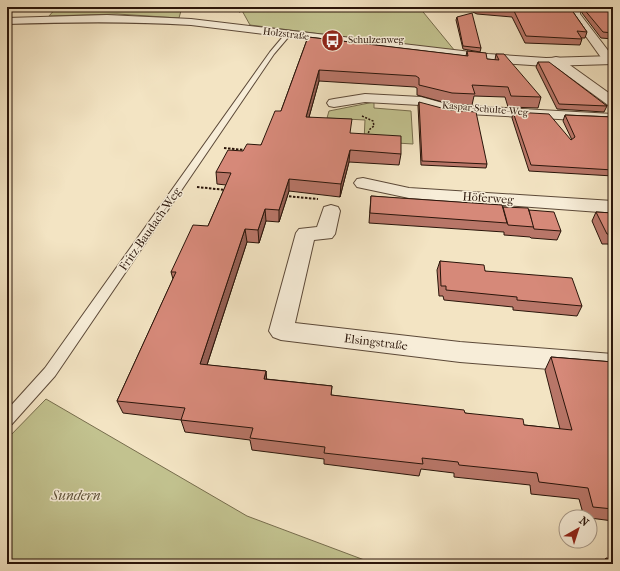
<svg xmlns="http://www.w3.org/2000/svg" width="620" height="571" font-family="'IM FELL French Canon',serif">
<style>
.green{fill:#c2c28f;stroke:#766c4c}
.lines{fill:none;stroke-linecap:round;stroke-linejoin:round}
.service-casing{stroke:#5c4938;stroke-width:2}
.minor-casing{stroke:#5c4938;stroke-width:2}
.tertiary-casing{stroke:#5c4938;stroke-width:2}
.path-far2{stroke:#2a150a;stroke-width:1;stroke-dasharray:1.5 1;stroke-linecap:butt}
.path-far1{stroke:#2a150a;stroke-width:1.5;stroke-dasharray:2 1.5;stroke-linecap:butt}
.path{stroke:#2a150a;stroke-width:2;stroke-dasharray:2.5 1.5;stroke-linecap:butt}
.service{fill:#f7edd8;fill-rule:evenodd}
.minor{fill:#f7edd8;fill-rule:evenodd}
.tertiary{fill:#f7edd8;fill-rule:evenodd}
.wall{fill:#b87668;stroke:#2a150a}
.shaded-wall{fill:#966055;stroke:#2a150a}
.building{fill:#d68979;stroke:#2a150a}
.labels{text-anchor:middle;dominant-baseline:central;stroke-width:3;stroke-linejoin:round;paint-order:stroke}
.far-street-label{font-size:10px;fill:#2a150a;stroke:#f7edd8}
.far-poi-label{font-size:10px;fill:#2a150a;stroke:#f7edd8;text-anchor:start}
.street-label{font-size:12px;fill:#2a150a;stroke:#f7edd8}
.near-park-label{font-size:14px;font-style:italic;fill:#5f5239;stroke:#f7edd8}
</style>
<rect width="100%" height="100%" fill="#f3e4c3"/>
<filter id="stains"><feTurbulence type="fractalNoise" baseFrequency=".005" numOctaves="4"/><feColorMatrix values="0 0 0 0 .2 0 0 0 0 .09 0 0 0 0 .02 0 0 0 .5 -.17"/></filter>
<radialGradient id="worn" r=".72"><stop offset=".6" stop-color="#630" stop-opacity="0"/><stop offset="1" stop-color="#630" stop-opacity=".3"/></radialGradient>
<g class="green">
<path d="M 57,7 L 182,7 L 179,18 L 117,14 L 49,16 Z"/>
<path d="M 240,7 L 419,7 L 455,51 L 250,25 Z"/>
<path d="M 374,102 L 374,108 L 411,111 L 413,144 L 364,141 L 365,120 L 327,118 L 329,111 Z"/>
<path d="M 46,399 L 247,516 L 375,564 L 7,564 L 7,439 Z"/>
</g>
<g class="lines">
<defs>
<path id="service" d="M 286,33 L 291,34 L 274,54 L 55,376 L 12,424 L 7,426 L 7,410 L 45,368 L 270,52 Z"/>
<g id="minor">
<path d="M 570,7 L 580,7 L 580,14 L 613,57 L 613,63 L 605,63 L 570,14 Z"/>
<path d="M 556,57 L 560,58 L 613,96 L 613,106 L 608,105 L 552,64 L 550,61 L 552,58 Z"/>
<path d="M 365,94 L 421,97 L 450,105 L 613,114 L 613,122 L 449,113 L 420,105 L 365,102 L 334,107 L 329,106 L 327,103 L 329,100 L 334,99 Z"/>
<path d="M 363,178 L 409,188 L 613,201 L 613,213 L 409,198 L 357,187 L 354,183 L 357,179 Z"/>
<path d="M 331,205 L 338,207 L 340,211 L 335,234 L 332,238 L 314,240 L 295,323 L 460,342 L 613,354 L 613,374 L 460,362 L 281,340 L 273,337 L 269,331 L 296,233 L 299,229 L 317,227 L 324,207 Z"/>
</g>
<path id="tertiary" d="M 107,15 L 191,19 L 488,54 L 546,58 L 613,56 L 613,64 L 546,66 L 488,62 L 191,25 C 129,21 69,22 7,24 L 7,18 Z"/>
</defs>
<use href="#service" class="service-casing"/>
<use href="#minor" class="minor-casing"/>
<use href="#tertiary" class="tertiary-casing"/>
<path class="path-far2" d="M 236,7 L 240,13"/>
<path class="path-far1" d="M 362,116 L 373,121 L 374,126 L 370,129 L 367,136"/>
<g class="path">
<path d="M 224,148 L 245,150"/>
<path d="M 197,187 L 226,190"/>
<path d="M 285,196 L 318,199"/>
</g>
<use href="#service" class="service"/>
<use href="#minor" class="minor"/>
<use href="#tertiary" class="tertiary"/>
</g>
<g class="wall">
<path d="M 462,7 L 571,7 L 571,9 L 587,32 L 585,38 L 581,38 L 582,39 L 580,45 L 525,43 L 512,17 L 477,14 Z"/>
<path d="M 581,7 L 613,7 L 613,39 L 601,38 L 582,13 Z"/>
<path d="M 457,17 L 481,48 L 480,52 L 463,49 L 456,20 Z"/>
<path d="M 308,37 L 466,56 L 467,51 L 487,59 L 495,60 L 496,54 L 541,97 L 538,108 L 508,107 L 505,97 L 474,96 L 472,105 L 450,104 L 417,95 L 417,88 L 415,87 L 319,81 L 309,117 L 401,154 L 399,165 L 349,162 L 340,197 L 289,191 L 279,222 L 266,221 L 259,243 L 247,242 L 207,365 L 266,371 L 266,379 L 332,386 L 331,395 L 465,413 L 524,425 L 560,429 L 545,370 L 551,357 L 613,362 L 613,521 L 590,518 L 590,517 L 584,517 L 579,499 L 531,494 L 530,485 L 454,477 L 454,473 L 421,469 L 419,476 L 324,464 L 324,459 L 252,450 L 250,440 L 185,432 L 181,420 L 123,413 L 117,401 L 173,279 L 171,272 L 208,226 L 226,185 L 217,184 L 216,172 L 243,151 L 261,145 L 281,111 Z"/>
<path d="M 538,62 L 607,106 L 604,112 L 557,109 L 536,67 Z"/>
<path d="M 419,102 L 487,164 L 486,168 L 421,165 L 418,106 Z"/>
<path d="M 513,112 L 571,140 L 572,140 L 563,121 L 565,115 L 613,117 L 613,176 L 529,171 L 512,118 Z"/>
<path d="M 371,196 L 503,207 L 529,210 L 561,231 L 557,240 L 531,238 L 530,237 L 504,235 L 504,232 L 369,223 Z"/>
<path d="M 596,212 L 613,213 L 613,254 L 608,244 L 602,244 L 592,221 Z"/>
<path d="M 440,261 L 485,271 L 582,306 L 577,316 L 513,310 L 513,307 L 444,300 L 443,296 L 439,296 L 437,270 Z"/>
<path d="M 606,558 L 613,564 L 600,564 Z"/>
</g>
<g class="shaded-wall">
<path d="M 319,70 L 319,81 L 306,128 L 306,117 Z"/>
<path d="M 350,150 L 349,162 L 340,197 L 341,184 Z"/>
<path d="M 289,179 L 289,191 L 279,222 L 279,210 Z"/>
<path d="M 265,209 L 266,221 L 259,243 L 258,230 Z"/>
<path d="M 245,229 L 247,242 L 203,377 L 200,364 Z"/>
<path d="M 266,371 L 267,384 L 264,379 Z"/>
</g>
<g class="building">
<path d="M 475,7 L 571,7 L 571,9 L 587,32 L 577,31 L 582,39 L 526,36 L 514,11 L 478,8 Z"/>
<path d="M 583,7 L 613,7 L 613,33 L 603,32 L 583,8 Z"/>
<path d="M 472,13 L 481,48 L 463,46 L 457,17 Z"/>
<path d="M 308,37 L 468,56 L 467,51 L 486,53 L 487,59 L 499,60 L 496,54 L 504,54 L 541,97 L 511,96 L 508,87 L 472,85 L 475,94 L 452,93 L 419,85 L 419,78 L 416,76 L 319,70 L 306,117 L 352,119 L 350,133 L 401,136 L 401,154 L 350,150 L 341,184 L 289,179 L 279,210 L 265,209 L 258,230 L 245,229 L 200,364 L 266,371 L 264,379 L 332,386 L 331,395 L 464,410 L 465,413 L 523,419 L 524,425 L 572,430 L 551,357 L 613,362 L 613,509 L 593,507 L 588,488 L 539,482 L 537,473 L 459,465 L 458,462 L 422,458 L 423,464 L 324,453 L 325,447 L 250,438 L 253,428 L 181,420 L 185,408 L 117,401 L 176,272 L 171,272 L 193,225 L 208,226 L 231,173 L 216,172 L 228,150 L 243,151 L 247,144 L 261,145 L 275,111 L 281,111 Z"/>
<path d="M 538,62 L 549,62 L 607,106 L 559,104 Z"/>
<path d="M 419,102 L 449,110 L 476,112 L 487,164 L 422,161 Z"/>
<path d="M 513,112 L 549,114 L 571,140 L 575,137 L 565,115 L 613,117 L 613,141 L 612,141 L 613,142 L 613,170 L 531,165 Z"/>
<path d="M 371,196 L 502,205 L 507,223 L 370,213 Z"/>
<path d="M 503,207 L 528,208 L 534,227 L 508,225 Z"/>
<path d="M 529,210 L 554,212 L 561,231 L 534,229 Z"/>
<path d="M 596,212 L 613,213 L 613,235 L 607,234 Z"/>
<path d="M 440,261 L 484,265 L 485,271 L 572,278 L 582,306 L 517,300 L 517,297 L 446,290 L 446,286 L 441,286 Z"/>
<path d="M 606,558 L 613,559 L 613,564 L 608,564 Z"/>
</g>
<defs>
<symbol id="bus-disc" viewBox="-11 -11 22 22"><circle r="9.5" fill="#8f2418" stroke="#f7edd8"/><path d="M-5-6H5V4H4V6H2V4H-2V6H-4V4H-5ZM-3.5-4V0h7V-4ZM-3.5 1.2v1.5H-2V1.2ZM2 1.2v1.5H3.5V1.2Z" fill="#fff"/></symbol>
</defs>
<g fill-rule="evenodd">
<use href="#bus-disc" x="320" y="28" width="25" height="25"/>
</g>
<g class="labels">
<g class="far-street-label">
<text transform="translate(286 34) rotate(7)">Holzstraße</text>
<text transform="translate(485 109) rotate(5)">Kaspar-Schulte-Weg</text>
</g>
<g class="far-poi-label">
<text x="348" y="40">Schulzenweg</text>
</g>
<g class="street-label">
<text transform="translate(488 198) rotate(4)">Höferweg</text>
<text transform="translate(150 229) rotate(-55)">Fritz-Baudach-Weg</text>
<text transform="translate(376 342) rotate(7)">Elsingstraße</text>
</g>
<g class="near-park-label">
<text x="76" y="495">Sundern</text>
</g>
</g>
<rect width="620" height="571" fill="none" stroke="#f3e4c3" stroke-width="24"/>
<rect x="8" y="8" width="604" height="555" fill="none" stroke="#2a150a" stroke-width="2"/>
<rect x="12" y="12" width="596" height="547" fill="none" stroke="#2a150a"/>
<g transform="translate(578 529) rotate(39)"><circle r="19" fill="#f7edd8" stroke="#a59786"/>
<path d="M0-3L7 15L0 10L-7 15Z" fill="#8f2418"/>
<text y="-6" font-size="11" font-weight="bold" text-anchor="middle" fill="#2a150a">N</text>
</g>
<rect width="100%" height="100%" filter="url(#stains)"/>
<rect width="100%" height="100%" fill="url(#worn)"/>
</svg>
